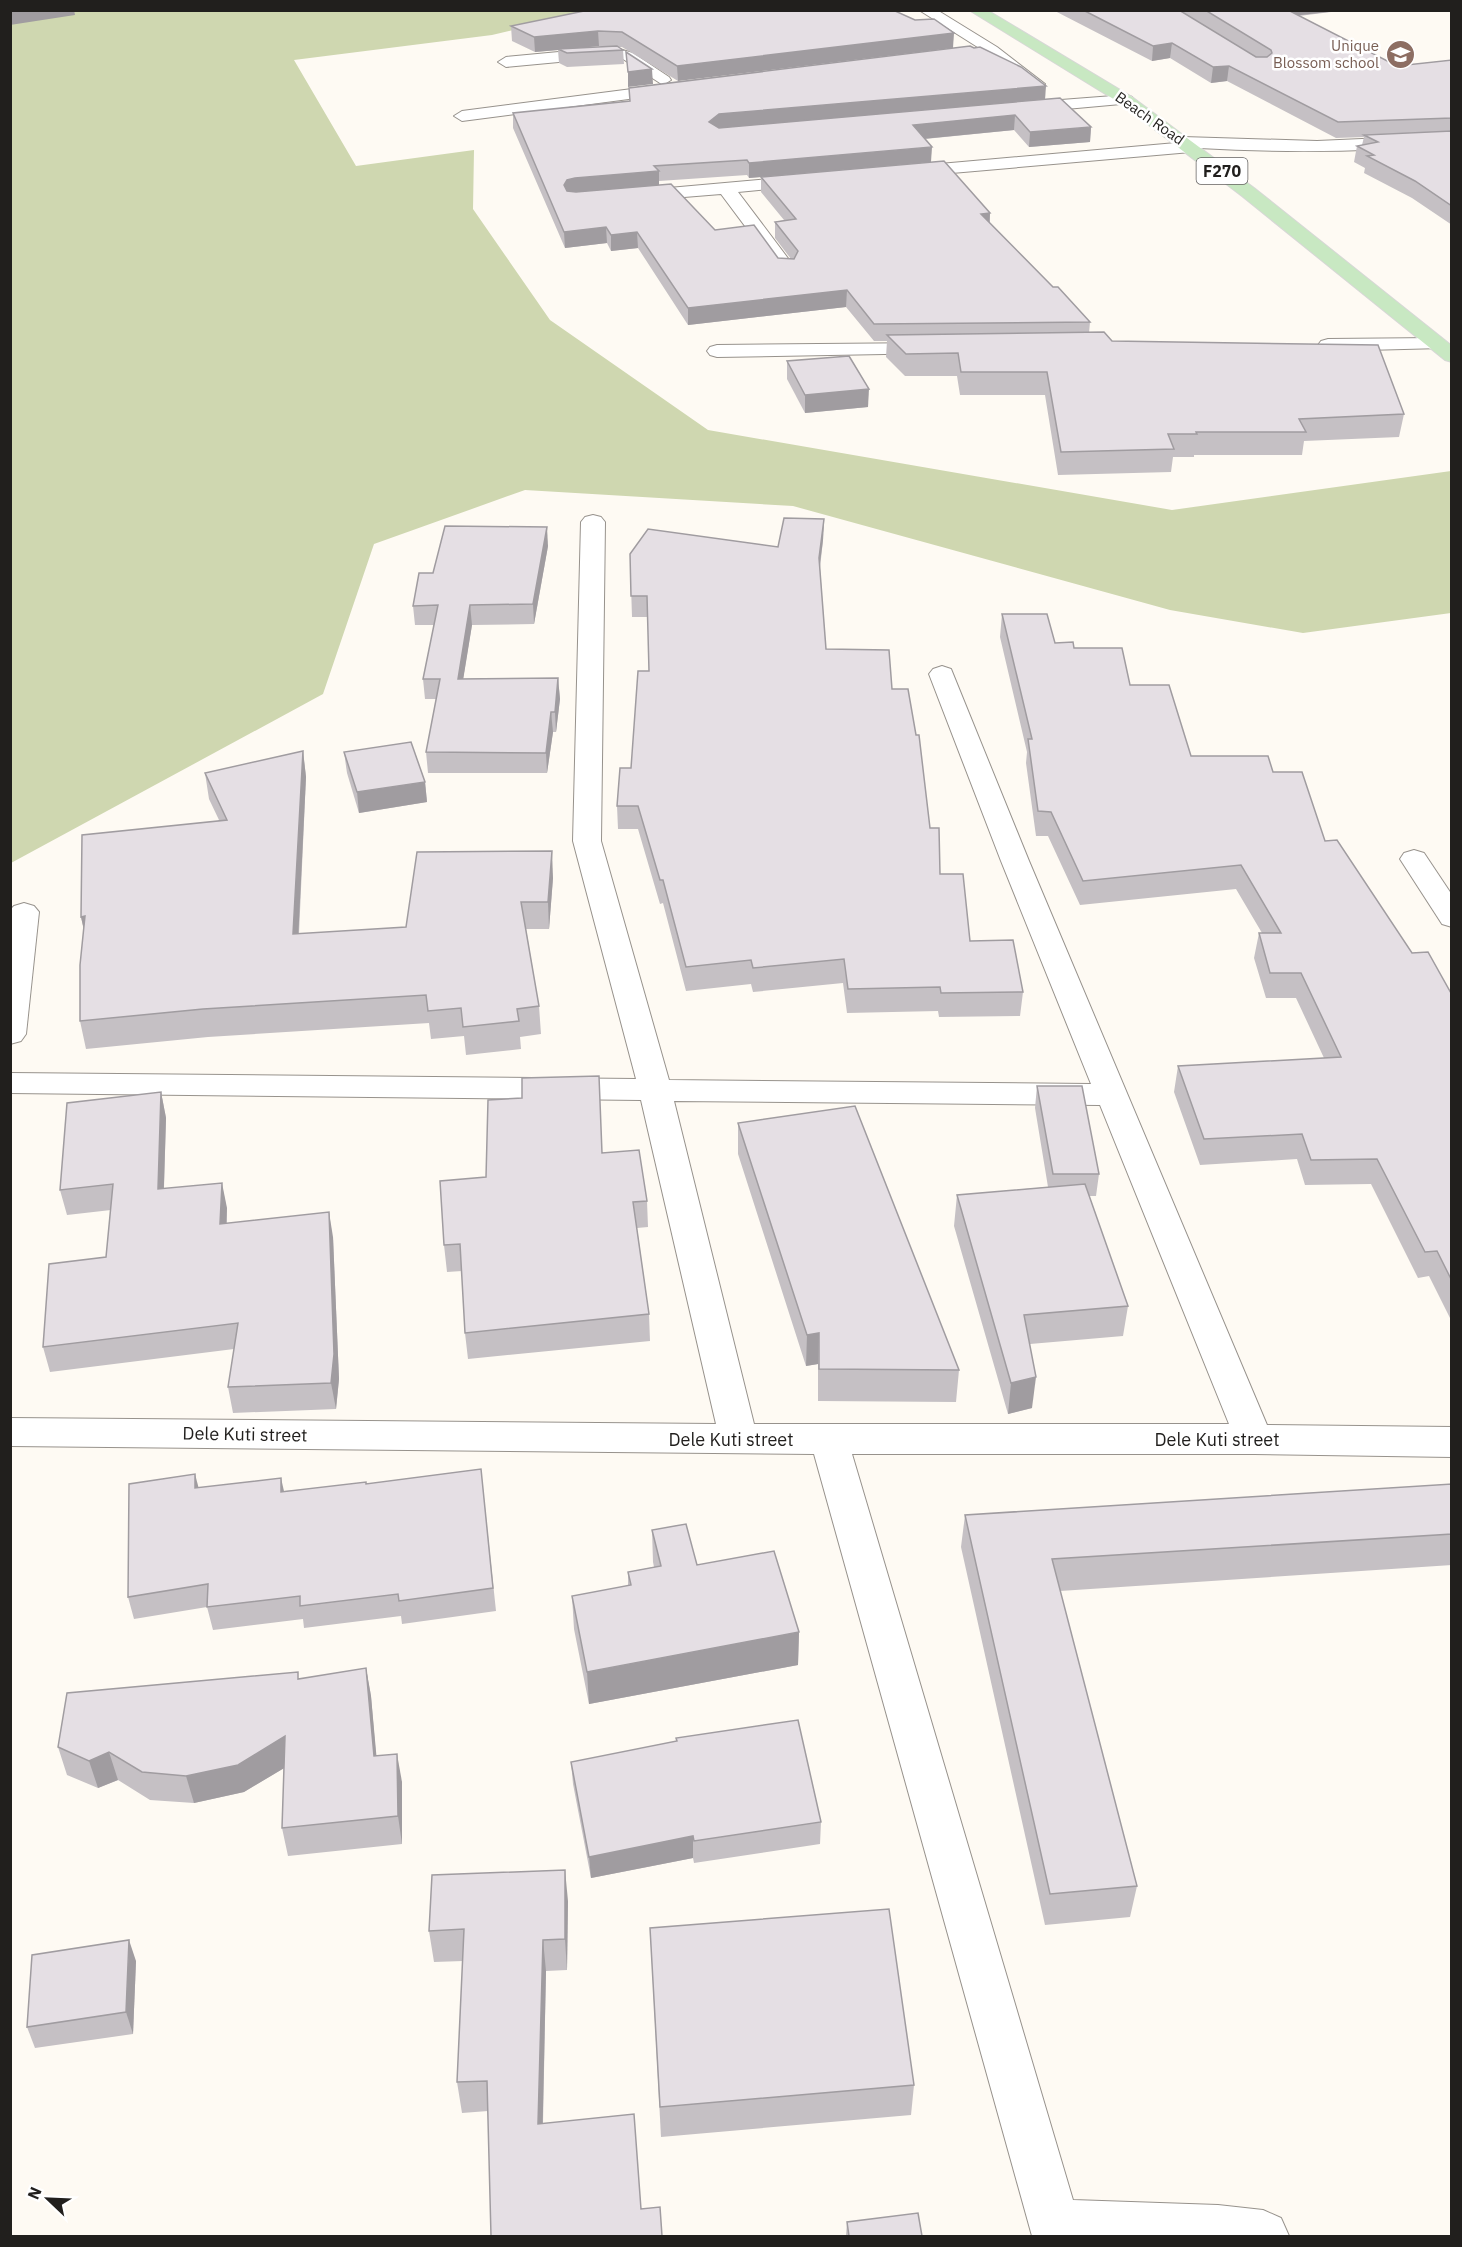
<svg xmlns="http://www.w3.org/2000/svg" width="1462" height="2247" font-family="'IBM Plex Sans',sans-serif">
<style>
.green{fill:#cfd7b0}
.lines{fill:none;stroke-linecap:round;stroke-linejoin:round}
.street-casing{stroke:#97928c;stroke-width:2}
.primary-casing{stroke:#d7d7d6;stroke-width:2}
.street{fill:#fff;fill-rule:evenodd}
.primary{fill:#c8e8c2;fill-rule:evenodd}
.wall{fill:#c5c0c4;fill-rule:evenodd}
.shaded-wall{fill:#a09ca0}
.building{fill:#e5dfe4;stroke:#a09ca0;stroke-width:1.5}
.labels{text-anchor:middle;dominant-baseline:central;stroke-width:5;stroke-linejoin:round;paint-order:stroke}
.far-education-label{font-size:15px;fill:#785e54;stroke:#fff;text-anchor:end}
.far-street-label{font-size:15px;fill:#211f1d;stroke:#fff}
.shield{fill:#fff;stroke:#646261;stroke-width:1.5}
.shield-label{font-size:16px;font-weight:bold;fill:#211f1d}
.street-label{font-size:18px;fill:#211f1d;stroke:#fff}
</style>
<rect width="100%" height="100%" fill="#fefaf3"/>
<path class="green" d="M 11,11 L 595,11 L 492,35 L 294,60 L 356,166 L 474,150 L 473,209 L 550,320 L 708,430 L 1172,510 L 1451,471 L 1451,613 L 1303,633 L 1170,610 L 793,506 L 525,490 L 374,544 L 323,694 L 11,863 Z"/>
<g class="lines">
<defs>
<g id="street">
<path d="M 919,10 L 937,10 L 997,47 L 1045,84 L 1043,87 L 1031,87 L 987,53 Z"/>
<path d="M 612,47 L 633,53 L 669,77 L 671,80 L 663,85 L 674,83 L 682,88 L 674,93 L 462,121 L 454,116 L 462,111 L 663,85 L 623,59 L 612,57 L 506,67 L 498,62 L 506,57 Z"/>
<path d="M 1126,95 L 1132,97 L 1134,100 L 1132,103 L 1022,113 L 1014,108 L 1022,103 Z"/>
<path d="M 1452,135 L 1452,145 C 1367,152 1283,153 1199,148 L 1191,152 L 906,177 L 900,176 L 897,172 L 900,168 L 906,167 L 1176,143 L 1177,138 L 1183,137 L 1317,141 Z"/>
<path d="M 804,176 L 810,177 L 813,181 L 810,185 L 738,192 L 796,269 L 794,273 L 780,273 L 721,194 L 635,201 L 629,200 L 626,196 L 629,192 L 635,191 Z"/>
<path d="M 1435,338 L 1442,340 L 1445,344 L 1442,348 L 1328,351 L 1321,349 L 1318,345 L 1321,341 L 1328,339 Z"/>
<path d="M 932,343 L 939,345 L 942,349 L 939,353 L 717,357 L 710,355 L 707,351 L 710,347 L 717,345 Z"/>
<path d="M 593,515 L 601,517 L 605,522 L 601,841 L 669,1080 L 1091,1084 L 1001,861 L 929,674 L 933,669 L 942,666 L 951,669 L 1029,861 L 1267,1425 L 1452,1427 L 1452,1457 L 1254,1454 L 852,1454 L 1073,2200 L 1218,2205 L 1263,2210 L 1281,2218 L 1289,2236 L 1032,2236 L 814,1454 L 10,1446 L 10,1418 L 716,1424 L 641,1100 L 10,1093 L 10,1073 L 636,1079 L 573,841 L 581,522 L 585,517 ZM 674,1101 L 1100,1105 L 1229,1424 L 754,1424 Z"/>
<path d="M 1414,850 L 1424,853 L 1452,895 L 1452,927 L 1442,924 L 1400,859 L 1404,853 Z"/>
<path d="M 24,903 L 34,906 L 39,912 L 26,1034 L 21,1041 L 10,1044 L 10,910 L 14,906 Z"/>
</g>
<path id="primary" d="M 969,10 L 987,10 L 1132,97 L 1254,188 L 1452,346 L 1452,362 L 1445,360 L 1242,196 L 1120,103 Z"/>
</defs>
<use href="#street" class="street-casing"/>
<use href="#primary" class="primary-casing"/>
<use href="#street" class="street"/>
<use href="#primary" class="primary"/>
</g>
<g class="wall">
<path d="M 893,10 L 678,81 L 622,47 L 618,47 L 623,50 L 624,64 L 567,67 L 559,63 L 558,50 L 535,52 L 512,41 L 511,26 ZM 599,46 L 610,46 L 579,48 Z"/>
<path d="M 1053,10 L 1347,10 L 1299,16 L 1397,66 L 1452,60 L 1452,225 L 1412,198 L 1364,173 L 1365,168 L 1354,162 L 1357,146 L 1362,145 L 1364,137 L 1336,138 L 1227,81 L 1211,83 L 1170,58 L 1152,61 Z"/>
<path d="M 629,88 L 1045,100 L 1091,127 L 1090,142 L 1029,147 L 1014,130 L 925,139 L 931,162 L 990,213 L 990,223 L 1053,287 L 1090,322 L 1089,333 L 1112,341 L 1404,414 L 1399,437 L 1304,441 L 1302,455 L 1194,455 L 1194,457 L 1173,457 L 1171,472 L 1058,475 L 1045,395 L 960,395 L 957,376 L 905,376 L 886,357 L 887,341 L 874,341 L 846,307 L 688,325 L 638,248 L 611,251 L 607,243 L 565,248 L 513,128 L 513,113 L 630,101 ZM 747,175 L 749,178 L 761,177 L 761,192 L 784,220 L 775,222 L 775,238 L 791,259 L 778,258 L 715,230 L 659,185 L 659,181 Z"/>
<path d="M 787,361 L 868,407 L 805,413 L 787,379 Z"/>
<path d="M 824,519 L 823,540 L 820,568 L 826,649 L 892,689 L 930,828 L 940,874 L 970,941 L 1023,992 L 1020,1016 L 939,1017 L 938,1011 L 847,1013 L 843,983 L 753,992 L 751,984 L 686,991 L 663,903 L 660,904 L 638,829 L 618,829 L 617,806 L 631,768 L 649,671 L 648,617 L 632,617 L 630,554 L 778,547 Z"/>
<path d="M 548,546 L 534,624 L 472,625 L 463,679 L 558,678 L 560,699 L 556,732 L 553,732 L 547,773 L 428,773 L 426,752 L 436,699 L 425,699 L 423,679 L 434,625 L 415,625 L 413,606 L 433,573 Z"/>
<path d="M 1002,614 L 1055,643 L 1074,648 L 1130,685 L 1191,756 L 1273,772 L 1325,841 L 1412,953 L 1452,995 L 1452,1322 L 1429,1276 L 1418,1278 L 1371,1184 L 1305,1185 L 1297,1159 L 1200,1165 L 1174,1092 L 1178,1066 L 1324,1058 L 1296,998 L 1266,998 L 1254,958 L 1259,933 L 1262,933 L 1236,889 L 1080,905 L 1048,836 L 1036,836 L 1026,763 L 1027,752 L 1000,637 Z"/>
<path d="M 303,751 L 306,777 L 299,934 L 406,927 L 553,878 L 549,929 L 526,929 L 539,1006 L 541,1034 L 520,1037 L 521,1049 L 466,1055 L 464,1036 L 431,1039 L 429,1023 L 208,1037 L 86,1049 L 80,1021 L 84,930 L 81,917 L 219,820 L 209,799 L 205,773 Z"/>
<path d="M 344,752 L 425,782 L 427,802 L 359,813 L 347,773 Z"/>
<path d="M 1037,1086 L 1099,1174 L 1096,1196 L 1089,1196 L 1128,1306 L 1123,1336 L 1030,1344 L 1032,1408 L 1008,1414 L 954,1226 L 957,1195 L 1048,1187 L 1035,1108 Z"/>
<path d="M 161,1092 L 166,1118 L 164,1188 L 227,1208 L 227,1223 L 333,1237 L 339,1379 L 336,1409 L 233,1413 L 228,1387 L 234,1349 L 50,1372 L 43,1347 L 106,1257 L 111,1210 L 67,1215 L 60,1190 Z"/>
<path d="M 738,1123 L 959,1370 L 956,1402 L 818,1401 L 818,1364 L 806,1366 L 738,1154 Z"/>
<path d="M 602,1153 L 647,1201 L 648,1227 L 637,1228 L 649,1314 L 650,1341 L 468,1359 L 465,1333 L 462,1271 L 447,1272 L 444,1245 L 486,1177 Z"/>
<path d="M 481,1469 L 496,1611 L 402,1624 L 401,1616 L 304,1628 L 303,1619 L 213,1630 L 207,1607 L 134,1619 L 128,1597 L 198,1487 L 284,1491 L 366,1484 Z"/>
<path d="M 1452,1484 L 1452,1565 L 1060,1591 L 1137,1886 L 1130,1917 L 1045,1925 L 961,1547 L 965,1515 Z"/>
<path d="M 652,1530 L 697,1565 L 799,1632 L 798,1665 L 589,1704 L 574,1629 L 572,1596 L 628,1586 L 628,1572 L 654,1567 L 653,1562 Z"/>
<path d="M 366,1668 L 371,1696 L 376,1756 L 402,1782 L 402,1844 L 288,1856 L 282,1828 L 284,1768 L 244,1792 L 194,1803 L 150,1800 L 118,1780 L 98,1788 L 67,1775 L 58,1747 L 300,1679 Z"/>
<path d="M 571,1762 L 821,1822 L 820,1844 L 694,1863 L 693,1858 L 591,1878 L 573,1784 Z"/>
<path d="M 1452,1874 L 1452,1948 L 1450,1948 L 1450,1879 Z"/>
<path d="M 568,1901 L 567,1970 L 546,1971 L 543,2124 L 641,2209 L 662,2236 L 488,2111 L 462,2113 L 457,2082 L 463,1961 L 434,1962 L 429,1931 Z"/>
<path d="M 650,1928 L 914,2085 L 911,2115 L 661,2137 Z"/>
<path d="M 136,1961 L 133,2034 L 35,2048 L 27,2027 Z"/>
<path d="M 847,2222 L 922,2236 L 846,2236 Z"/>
</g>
<g class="shaded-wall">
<path d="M 21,10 L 74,10 L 75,15 L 10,25 L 10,12 Z"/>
<path d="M 1274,10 L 1347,10 L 1273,18 Z"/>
<path d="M 598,31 L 599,46 L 560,50 L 558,49 L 558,50 L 535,52 L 534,37 Z"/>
<path d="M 954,33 L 953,48 L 678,81 L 677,66 Z"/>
<path d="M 1172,43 L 1170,58 L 1152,61 L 1153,46 Z"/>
<path d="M 1229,66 L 1227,81 L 1211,83 L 1213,67 Z"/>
<path d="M 652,69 L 653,84 L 628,87 L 628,72 Z"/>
<path d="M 1046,86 L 1045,100 L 709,137 L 709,122 L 719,114 Z"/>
<path d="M 1015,115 L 1014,130 L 912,140 L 913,125 Z"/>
<path d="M 1091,127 L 1090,142 L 1029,147 L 1030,132 Z"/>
<path d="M 932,147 L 931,162 L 749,178 L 749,163 Z"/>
<path d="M 659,171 L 659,186 L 568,196 L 564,185 L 567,180 L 575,178 Z"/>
<path d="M 990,213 L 989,229 L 981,214 Z"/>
<path d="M 606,227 L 607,243 L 565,248 L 564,232 Z"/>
<path d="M 637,232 L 638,248 L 611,251 L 611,235 Z"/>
<path d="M 847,290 L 846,307 L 688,325 L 688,308 Z"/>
<path d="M 869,389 L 868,407 L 805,413 L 805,395 Z"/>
<path d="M 824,519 L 823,540 L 818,579 L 819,558 Z"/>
<path d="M 547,527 L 548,546 L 534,624 L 533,604 Z"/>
<path d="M 470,605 L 472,625 L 460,699 L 458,679 Z"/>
<path d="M 558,678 L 560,699 L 556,732 L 555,712 Z"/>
<path d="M 551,712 L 553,732 L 547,773 L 546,753 Z"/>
<path d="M 303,751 L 306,777 L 297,962 L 293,934 Z"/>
<path d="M 425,782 L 427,802 L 359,813 L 357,792 Z"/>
<path d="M 552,851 L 553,878 L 549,929 L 548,902 Z"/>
<path d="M 85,916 L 87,944 L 81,917 Z"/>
<path d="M 161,1092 L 166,1118 L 163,1214 L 158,1189 Z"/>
<path d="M 222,1183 L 227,1208 L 225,1249 L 220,1224 Z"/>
<path d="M 329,1212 L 333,1237 L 339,1379 L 336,1409 L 331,1383 Z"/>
<path d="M 819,1333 L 818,1364 L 806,1366 L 807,1335 Z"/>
<path d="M 1036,1377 L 1032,1408 L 1008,1414 L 1011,1383 Z"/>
<path d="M 195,1474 L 201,1497 L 195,1488 Z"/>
<path d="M 281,1478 L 286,1500 L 281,1492 Z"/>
<path d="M 799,1632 L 798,1665 L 589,1704 L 587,1672 Z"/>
<path d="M 366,1668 L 371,1696 L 379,1784 L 374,1756 Z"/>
<path d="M 285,1736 L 291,1764 L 244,1792 L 194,1803 L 186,1776 Z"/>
<path d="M 109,1752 L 118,1780 L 98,1788 L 89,1761 Z"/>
<path d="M 397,1754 L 402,1782 L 402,1844 L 398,1816 Z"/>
<path d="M 693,1836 L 693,1858 L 591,1878 L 589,1857 Z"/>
<path d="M 565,1870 L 568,1901 L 567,1970 L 565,1939 Z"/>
<path d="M 129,1940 L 136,1961 L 133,2034 L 126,2012 Z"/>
<path d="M 543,1940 L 546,1971 L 542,2154 L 538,2124 Z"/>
</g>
<g class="building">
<path d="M 589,10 L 893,10 L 915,20 L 934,19 L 954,33 L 677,66 L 622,32 L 598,31 L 534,37 L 511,26 Z"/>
<path d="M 1083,10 L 1179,10 L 1256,57 L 1267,57 L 1272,53 L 1271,50 L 1205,10 L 1288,10 L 1397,66 L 1452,60 L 1452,118 L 1338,122 L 1229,66 L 1213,67 L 1172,43 L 1153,46 Z"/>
<path d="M 617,46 L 623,50 L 567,53 L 558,49 Z"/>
<path d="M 970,46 L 974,48 L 980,47 L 1021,67 L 1046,86 L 719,114 L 709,122 L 719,128 L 1060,98 L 1091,127 L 1030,132 L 1015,115 L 913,125 L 932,147 L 749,163 L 747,160 L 654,166 L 659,171 L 575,178 L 567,180 L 564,185 L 567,191 L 576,192 L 671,184 L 715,230 L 754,225 L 778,258 L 794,259 L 798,251 L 775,222 L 796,219 L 761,177 L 944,161 L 990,213 L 981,214 L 1053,287 L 1058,287 L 1090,322 L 874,324 L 847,290 L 688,308 L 637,232 L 611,235 L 606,227 L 564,232 L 513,113 L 630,101 L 629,88 Z"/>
<path d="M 626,52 L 652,69 L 628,72 Z"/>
<path d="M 1452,131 L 1452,206 L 1415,181 L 1367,156 L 1374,155 L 1357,146 L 1378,142 L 1364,135 Z"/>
<path d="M 1104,332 L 1112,341 L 1378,345 L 1404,414 L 1299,419 L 1306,432 L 1196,432 L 1197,434 L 1168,434 L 1174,449 L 1061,452 L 1047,372 L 961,372 L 958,353 L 906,354 L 887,335 Z"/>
<path d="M 849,356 L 869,389 L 805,395 L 787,361 Z"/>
<path d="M 784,518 L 824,519 L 819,558 L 826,649 L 889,650 L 892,689 L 908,689 L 916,735 L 919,735 L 930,828 L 939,828 L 940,874 L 963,874 L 970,941 L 1013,940 L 1023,992 L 941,993 L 940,987 L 848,989 L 844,959 L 753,968 L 751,960 L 686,967 L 663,880 L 660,880 L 638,806 L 617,806 L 620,768 L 631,768 L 638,671 L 649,671 L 647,596 L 631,596 L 630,554 L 648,529 L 778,547 Z"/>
<path d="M 445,526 L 547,527 L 533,604 L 470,605 L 458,679 L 558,678 L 555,712 L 551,712 L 546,753 L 426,752 L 440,679 L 423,679 L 438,605 L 413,606 L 419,573 L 433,573 Z"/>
<path d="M 1002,614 L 1047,614 L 1055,643 L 1073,642 L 1074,648 L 1122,648 L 1130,685 L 1169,685 L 1191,756 L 1268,756 L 1273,772 L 1302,772 L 1325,841 L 1337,840 L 1412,953 L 1428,952 L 1452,995 L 1452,1281 L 1437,1251 L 1425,1252 L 1377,1159 L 1311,1160 L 1302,1134 L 1204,1139 L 1178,1066 L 1341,1057 L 1301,973 L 1270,973 L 1259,933 L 1281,933 L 1241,865 L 1083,881 L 1051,812 L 1038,811 L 1028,739 L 1032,739 Z"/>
<path d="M 411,742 L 425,782 L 357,792 L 344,752 Z"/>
<path d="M 303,751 L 293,934 L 406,927 L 417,852 L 552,851 L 548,902 L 521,902 L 539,1006 L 517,1009 L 519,1021 L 463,1027 L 461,1008 L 428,1011 L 426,995 L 203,1009 L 80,1021 L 80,965 L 85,916 L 81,917 L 82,835 L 227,820 L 205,773 Z"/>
<path d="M 599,1076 L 602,1153 L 639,1150 L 647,1201 L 633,1202 L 649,1314 L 465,1333 L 460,1244 L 444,1245 L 440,1181 L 486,1177 L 488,1100 L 522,1098 L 522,1078 Z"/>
<path d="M 1037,1086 L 1082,1086 L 1099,1174 L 1053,1174 Z"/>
<path d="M 161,1092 L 158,1189 L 222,1183 L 220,1224 L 329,1212 L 334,1354 L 331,1383 L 228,1387 L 238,1323 L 43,1347 L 49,1264 L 106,1257 L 113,1184 L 60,1190 L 67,1103 Z"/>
<path d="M 855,1106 L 959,1370 L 819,1369 L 819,1333 L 807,1335 L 738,1123 Z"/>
<path d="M 1085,1184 L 1128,1306 L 1024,1315 L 1036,1377 L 1011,1383 L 957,1195 Z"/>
<path d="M 481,1469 L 493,1588 L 399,1601 L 398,1594 L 300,1606 L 300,1596 L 207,1607 L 208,1584 L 128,1597 L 129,1484 L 195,1474 L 195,1488 L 281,1478 L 281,1492 L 366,1482 L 366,1484 Z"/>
<path d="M 1452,1484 L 1452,1534 L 1052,1559 L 1137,1886 L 1050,1894 L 965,1515 Z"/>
<path d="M 686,1524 L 697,1565 L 774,1551 L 799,1632 L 587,1672 L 572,1596 L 631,1585 L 628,1572 L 661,1566 L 652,1530 Z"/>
<path d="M 366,1668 L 374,1756 L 397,1754 L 398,1816 L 282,1828 L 285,1736 L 238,1765 L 186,1776 L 142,1772 L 109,1752 L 89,1761 L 58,1747 L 67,1693 L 298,1672 L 298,1679 Z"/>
<path d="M 798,1720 L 821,1822 L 694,1841 L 693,1836 L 589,1857 L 571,1762 L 677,1741 L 676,1738 Z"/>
<path d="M 565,1870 L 565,1939 L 543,1940 L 538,2124 L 634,2114 L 641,2209 L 660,2207 L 662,2236 L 491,2236 L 487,2081 L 457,2082 L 464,1929 L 429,1931 L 432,1875 Z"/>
<path d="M 889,1909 L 914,2085 L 660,2107 L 650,1928 Z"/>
<path d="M 129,1940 L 126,2012 L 27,2027 L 32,1955 Z"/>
<path d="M 918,2213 L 922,2236 L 849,2236 L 847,2222 Z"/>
</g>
<defs>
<symbol id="school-disc" viewBox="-11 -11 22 22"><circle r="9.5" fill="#8d6e63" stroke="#fff"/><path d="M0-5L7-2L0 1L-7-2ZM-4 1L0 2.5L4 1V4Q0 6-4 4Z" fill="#fff"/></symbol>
</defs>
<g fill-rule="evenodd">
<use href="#school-disc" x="1384" y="38" width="33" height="33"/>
</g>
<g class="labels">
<g class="far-education-label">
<text x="1379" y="45">Unique<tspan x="1379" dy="17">Blossom school</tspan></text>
</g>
<g class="far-street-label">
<text transform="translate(1150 118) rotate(35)">Beach Road</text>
</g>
<rect class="shield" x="1196.5" y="158" width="51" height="26" rx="4.5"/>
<g class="shield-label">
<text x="1222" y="171">F270</text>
</g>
<g class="street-label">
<text transform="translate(245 1434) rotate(1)">Dele Kuti street</text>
<text x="731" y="1439">Dele Kuti street</text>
<text x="1217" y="1439">Dele Kuti street</text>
</g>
</g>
<rect width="1462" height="2247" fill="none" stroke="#211f1d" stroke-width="24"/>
<g transform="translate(48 2199) rotate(293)" stroke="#ffffff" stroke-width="4.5" paint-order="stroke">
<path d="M0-4.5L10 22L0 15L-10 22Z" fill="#211f1d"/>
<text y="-9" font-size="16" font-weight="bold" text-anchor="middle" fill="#211f1d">N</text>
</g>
</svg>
